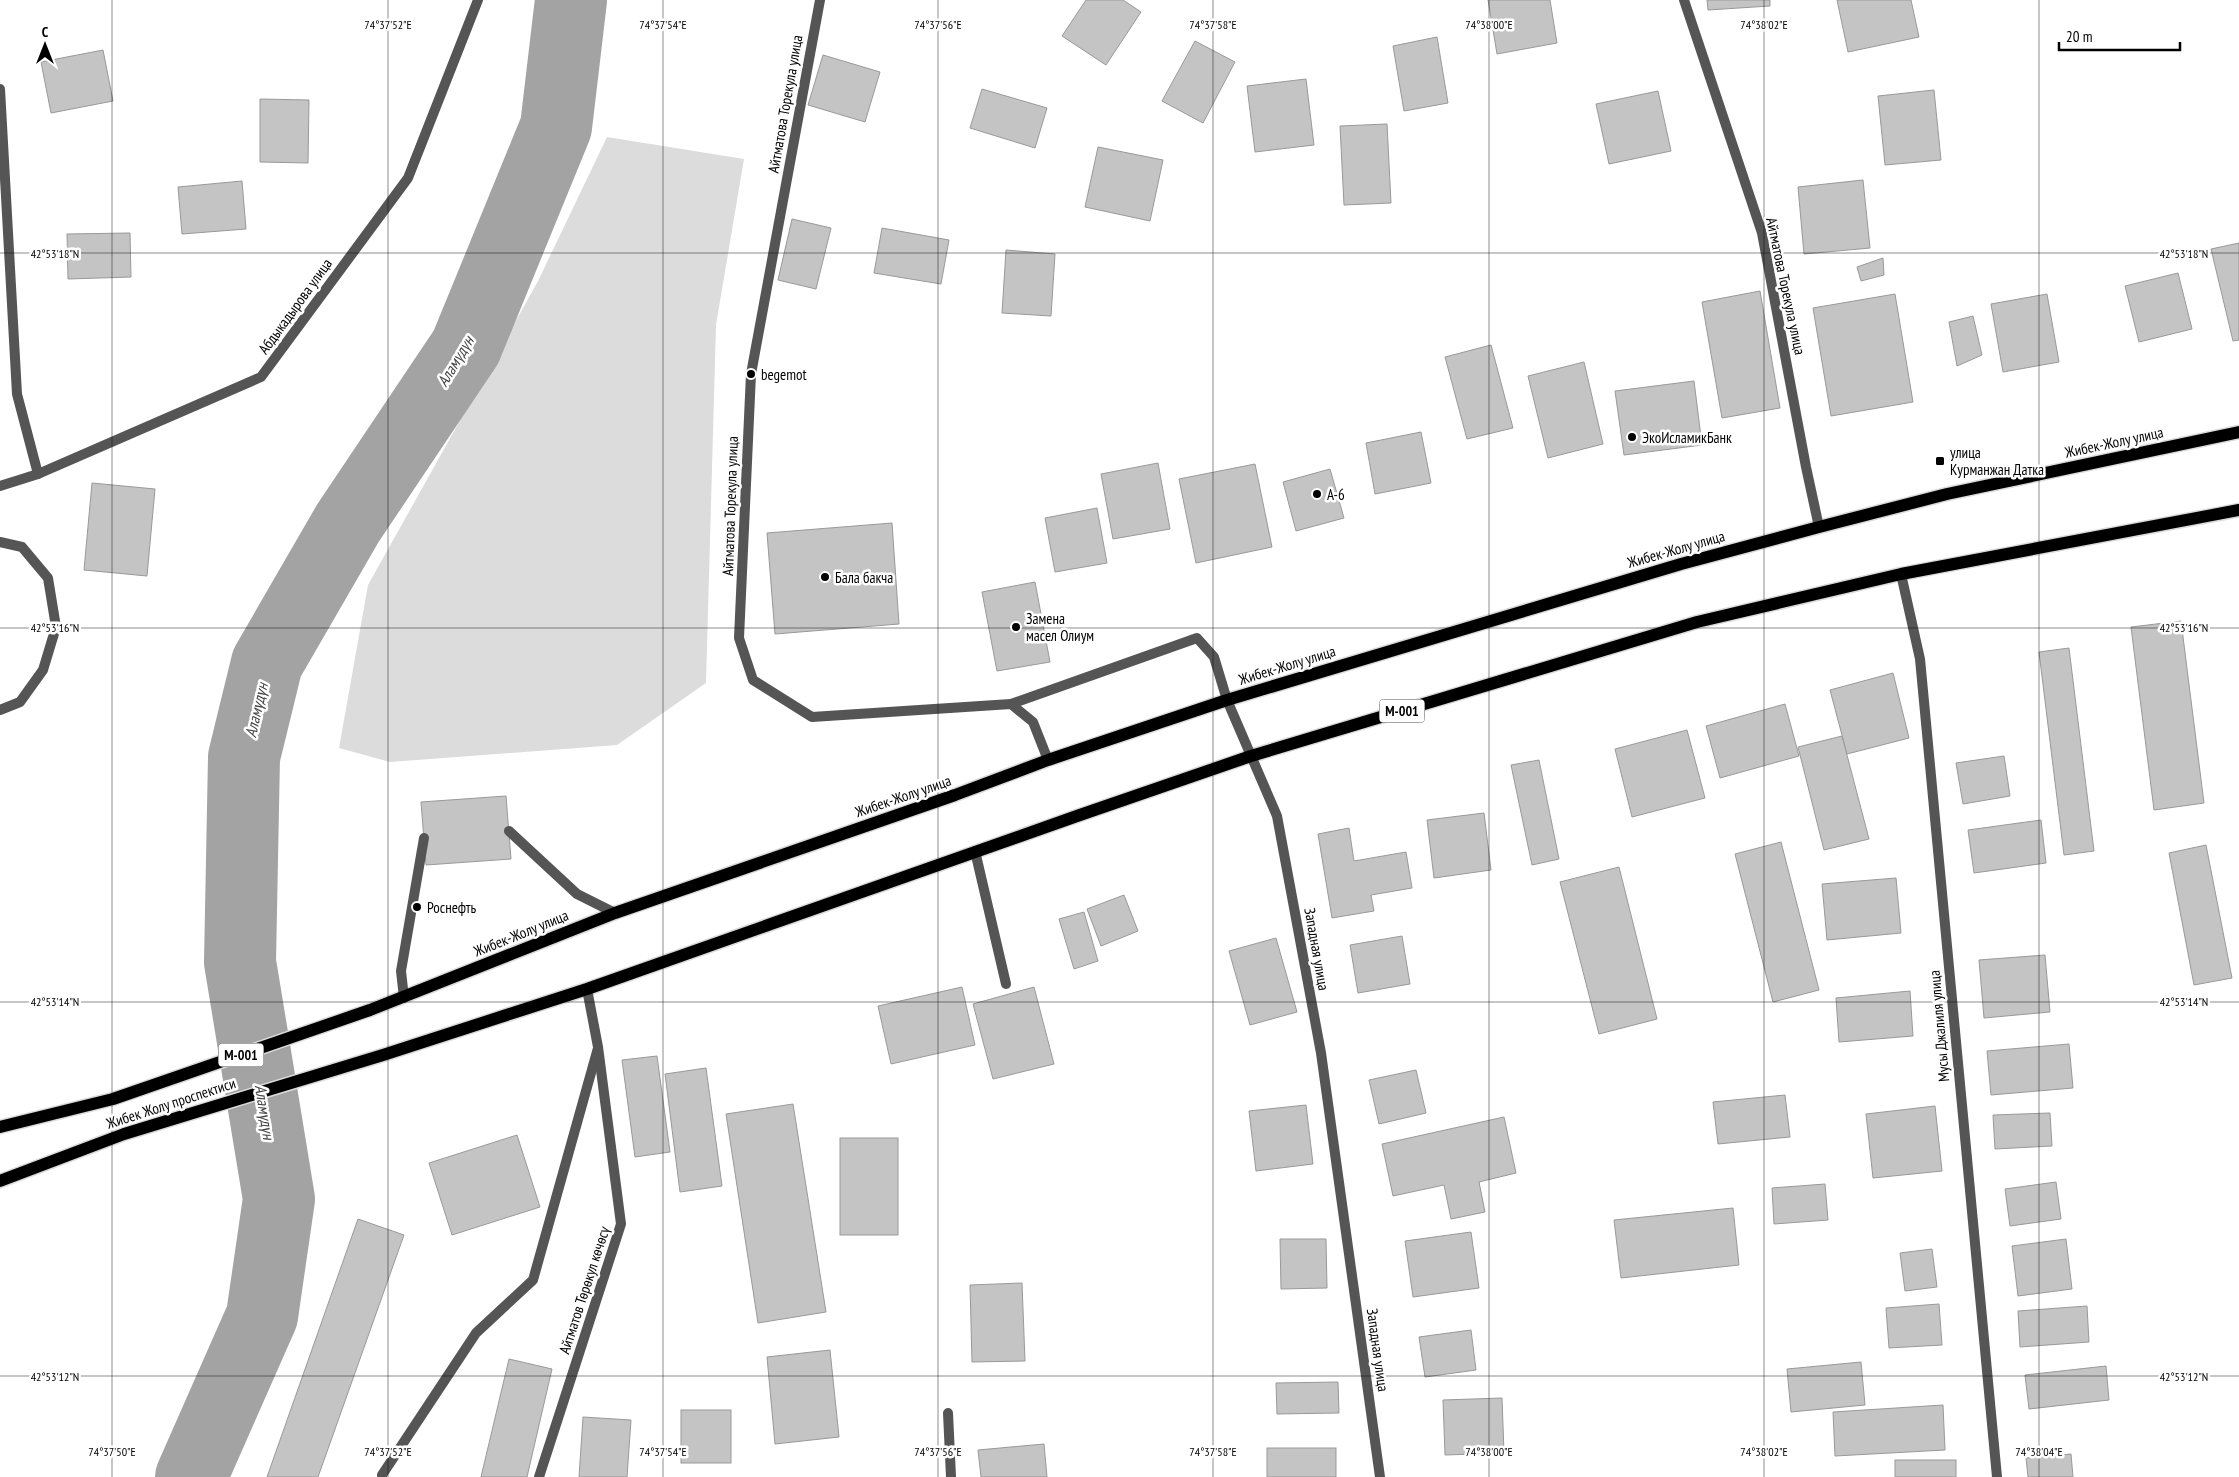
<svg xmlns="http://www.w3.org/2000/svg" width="2239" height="1477" font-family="'PT Sans Narrow',sans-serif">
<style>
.green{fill:#dcdcdc}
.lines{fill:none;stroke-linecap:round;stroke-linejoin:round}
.river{stroke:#a3a3a3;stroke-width:72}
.building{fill:#c4c4c4;stroke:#999}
.primary-casing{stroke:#dbdbdb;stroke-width:15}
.service{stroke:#555;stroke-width:10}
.minor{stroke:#555;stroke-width:10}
.primary{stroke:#000;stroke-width:12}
.ticks{fill:none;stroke:#000;stroke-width:1;stroke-opacity:0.45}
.poi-dot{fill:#000;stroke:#fff;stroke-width:2}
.labels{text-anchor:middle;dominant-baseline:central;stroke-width:5;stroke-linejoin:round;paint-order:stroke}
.shield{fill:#fff;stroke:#4c4c4c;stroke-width:1}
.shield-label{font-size:14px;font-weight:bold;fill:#000}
.street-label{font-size:15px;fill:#000;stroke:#fff}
.poi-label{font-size:15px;fill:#000;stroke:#fff;text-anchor:start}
.water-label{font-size:16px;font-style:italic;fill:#444;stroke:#fff}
.ticks-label{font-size:12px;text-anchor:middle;fill:#000;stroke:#fff;stroke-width:5;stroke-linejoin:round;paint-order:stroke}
</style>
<rect width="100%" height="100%" fill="#fff"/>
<path class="green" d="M 607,137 L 744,159 L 716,325 L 706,683 L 617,745 L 390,762 L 339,748 L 368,585 L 538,281 Z"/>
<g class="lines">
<path class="river" d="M 191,1477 L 262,1316 L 279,1199 L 240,962 L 244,757 L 267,663 L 348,523 L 466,347 L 556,127 L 571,0"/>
</g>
<g class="building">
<path d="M 1086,0 L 1123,0 L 1141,12 L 1106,65 L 1062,36 Z"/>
<path d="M 1488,0 L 1550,0 L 1557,43 L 1497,54 Z"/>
<path d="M 1707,0 L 1770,0 L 1770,6 L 1708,10 Z"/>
<path d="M 1837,0 L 1911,0 L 1919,37 L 1848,52 Z"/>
<path d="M 1437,37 L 1448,103 L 1404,111 L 1393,46 Z"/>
<path d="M 1195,41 L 1235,62 L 1203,123 L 1162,101 Z"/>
<path d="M 103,50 L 113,101 L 51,113 L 41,62 Z"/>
<path d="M 823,55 L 880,72 L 865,122 L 808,105 Z"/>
<path d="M 1306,79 L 1314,145 L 1255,152 L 1247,86 Z"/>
<path d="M 982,89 L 1047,108 L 1035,148 L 970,128 Z"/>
<path d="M 1934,90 L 1941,160 L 1885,165 L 1878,96 Z"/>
<path d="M 1658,91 L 1671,151 L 1609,164 L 1596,104 Z"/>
<path d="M 260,99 L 309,100 L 308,163 L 260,162 Z"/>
<path d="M 1387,124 L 1391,203 L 1344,205 L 1340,126 Z"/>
<path d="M 1098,147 L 1163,160 L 1150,221 L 1085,207 Z"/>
<path d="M 1863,180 L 1870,248 L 1804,254 L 1798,187 Z"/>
<path d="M 242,181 L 246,229 L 182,234 L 178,187 Z"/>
<path d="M 792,219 L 831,228 L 816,289 L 778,280 Z"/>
<path d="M 882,228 L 949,240 L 941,284 L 874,273 Z"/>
<path d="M 130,233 L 131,277 L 68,279 L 67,234 Z"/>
<path d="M 2239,243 L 2239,340 L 2233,341 L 2211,249 Z"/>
<path d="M 1006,250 L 1055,254 L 1051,316 L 1002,313 Z"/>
<path d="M 1883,258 L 1884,275 L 1861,281 L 1857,267 Z"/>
<path d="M 2178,273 L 2192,329 L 2139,342 L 2125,286 Z"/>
<path d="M 1760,291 L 1780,408 L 1722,418 L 1702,302 Z"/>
<path d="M 1895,294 L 1913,402 L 1831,416 L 1813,308 Z"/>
<path d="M 2047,294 L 2059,362 L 2003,372 L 1991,304 Z"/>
<path d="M 1973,316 L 1982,355 L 1957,366 L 1949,322 Z"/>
<path d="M 1491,345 L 1513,428 L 1467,439 L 1445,357 Z"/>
<path d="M 1584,362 L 1603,444 L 1548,458 L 1528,376 Z"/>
<path d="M 1694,381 L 1702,445 L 1624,455 L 1615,391 Z"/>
<path d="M 1421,432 L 1431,483 L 1375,494 L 1366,443 Z"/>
<path d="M 1158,463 L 1170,529 L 1113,539 L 1101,474 Z"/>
<path d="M 1255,464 L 1272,547 L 1196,563 L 1179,479 Z"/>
<path d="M 1330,469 L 1344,518 L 1296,531 L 1283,482 Z"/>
<path d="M 92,483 L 155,489 L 147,576 L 84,570 Z"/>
<path d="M 1097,508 L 1107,563 L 1055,572 L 1045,518 Z"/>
<path d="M 892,523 L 899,624 L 775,634 L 767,533 Z"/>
<path d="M 1035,582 L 1050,662 L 997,671 L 982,592 Z"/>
<path d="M 2181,621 L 2204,803 L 2154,810 L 2131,627 Z"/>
<path d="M 2069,648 L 2094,851 L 2064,855 L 2039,652 Z"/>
<path d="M 1893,673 L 1909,738 L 1847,754 L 1830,690 Z"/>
<path d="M 1785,704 L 1799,756 L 1720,778 L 1706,726 Z"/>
<path d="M 1687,730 L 1705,798 L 1632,817 L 1615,749 Z"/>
<path d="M 1842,736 L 1869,839 L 1824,850 L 1798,747 Z"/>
<path d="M 2004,756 L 2010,796 L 1963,804 L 1956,763 Z"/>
<path d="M 1539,760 L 1559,859 L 1532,865 L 1511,765 Z"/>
<path d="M 506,796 L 511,859 L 426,865 L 421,802 Z"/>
<path d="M 1484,813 L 1491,870 L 1434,878 L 1427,820 Z"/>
<path d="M 2041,820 L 2046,863 L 1974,873 L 1968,830 Z"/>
<path d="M 1349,828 L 1354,861 L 1406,852 L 1412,888 L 1371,895 L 1374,911 L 1332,918 L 1318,834 Z"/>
<path d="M 1781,842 L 1819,990 L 1773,1002 L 1735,854 Z"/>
<path d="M 2206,845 L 2232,978 L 2194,985 L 2169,853 Z"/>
<path d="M 1619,867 L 1657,1019 L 1599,1034 L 1560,882 Z"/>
<path d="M 1896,878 L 1901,933 L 1827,940 L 1822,884 Z"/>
<path d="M 1124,895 L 1138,931 L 1101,946 L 1087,909 Z"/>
<path d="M 1084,912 L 1098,961 L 1074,969 L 1059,919 Z"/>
<path d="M 1402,936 L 1410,984 L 1358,993 L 1350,945 Z"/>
<path d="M 1276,938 L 1297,1012 L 1250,1025 L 1229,951 Z"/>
<path d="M 2045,955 L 2050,1012 L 1984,1018 L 1979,960 Z"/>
<path d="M 962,987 L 975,1045 L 891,1064 L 878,1006 Z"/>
<path d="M 1034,987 L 1054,1064 L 993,1079 L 973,1004 Z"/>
<path d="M 1910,991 L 1913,1036 L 1839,1042 L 1836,998 Z"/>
<path d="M 2069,1044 L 2073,1088 L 1991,1095 L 1987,1051 Z"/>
<path d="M 657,1056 L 670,1152 L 635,1157 L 622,1060 Z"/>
<path d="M 706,1068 L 722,1186 L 680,1192 L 665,1074 Z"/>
<path d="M 1416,1070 L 1426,1113 L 1379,1124 L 1369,1080 Z"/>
<path d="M 1785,1095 L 1790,1137 L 1718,1144 L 1713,1102 Z"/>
<path d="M 793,1104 L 826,1312 L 758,1323 L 726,1114 Z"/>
<path d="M 1306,1105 L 1313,1164 L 1256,1171 L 1249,1111 Z"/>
<path d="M 1935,1106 L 1942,1171 L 1873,1178 L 1866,1114 Z"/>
<path d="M 2050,1113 L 2052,1146 L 1995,1149 L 1993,1115 Z"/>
<path d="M 1504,1117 L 1516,1173 L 1479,1182 L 1485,1212 L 1451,1219 L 1444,1185 L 1393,1196 L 1382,1144 Z"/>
<path d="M 517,1135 L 540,1207 L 452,1235 L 429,1163 Z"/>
<rect x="840" y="1138" width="58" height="97"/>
<path d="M 2056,1182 L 2061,1219 L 2010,1226 L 2005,1189 Z"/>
<path d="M 1825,1184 L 1828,1220 L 1774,1224 L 1772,1188 Z"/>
<path d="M 1733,1208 L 1739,1265 L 1621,1278 L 1614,1220 Z"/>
<path d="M 358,1219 L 404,1235 L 318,1477 L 267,1477 Z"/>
<path d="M 1471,1232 L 1479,1288 L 1413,1297 L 1405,1241 Z"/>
<path d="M 1280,1239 L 1326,1239 L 1327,1288 L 1281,1289 Z"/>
<path d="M 2066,1239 L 2072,1289 L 2018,1296 L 2012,1246 Z"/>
<path d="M 1932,1249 L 1937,1287 L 1905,1291 L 1900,1253 Z"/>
<path d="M 1022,1283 L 1025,1361 L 972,1362 L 970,1285 Z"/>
<path d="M 1939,1304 L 1942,1345 L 1889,1348 L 1886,1308 Z"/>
<path d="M 2087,1306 L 2089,1342 L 2020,1347 L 2018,1311 Z"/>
<path d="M 1471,1330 L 1476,1370 L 1425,1377 L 1419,1337 Z"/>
<path d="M 830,1350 L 839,1437 L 775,1444 L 767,1357 Z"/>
<path d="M 509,1359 L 552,1369 L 527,1477 L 481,1477 Z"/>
<path d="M 1861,1362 L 1865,1405 L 1791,1412 L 1787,1369 Z"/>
<path d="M 2106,1366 L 2109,1400 L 2029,1409 L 2025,1375 Z"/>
<path d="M 1338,1382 L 1339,1413 L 1277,1414 L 1276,1383 Z"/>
<path d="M 1502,1398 L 1504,1453 L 1445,1455 L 1443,1400 Z"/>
<path d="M 1943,1405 L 1945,1450 L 1835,1456 L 1833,1412 Z"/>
<rect x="681" y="1410" width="50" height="53"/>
<path d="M 583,1417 L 631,1420 L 627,1477 L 579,1477 Z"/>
<path d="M 1044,1444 L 1047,1477 L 981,1477 L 978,1450 Z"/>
<rect x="1267" y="1448" width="69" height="29"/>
<path d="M 2071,1454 L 2073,1477 L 2028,1477 L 2026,1458 Z"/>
<rect x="1895" y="1460" width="61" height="17"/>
</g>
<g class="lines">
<defs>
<g id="primary">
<path d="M 0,1127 L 113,1099 L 370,1010 L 615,913 L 955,795 L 1048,760 L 1227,700 L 1681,564 L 1819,527 L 1947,494 L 2239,432"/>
<path d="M 0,1181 L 124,1134 L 383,1055 L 587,989 L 1077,816 L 1251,756 L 1697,622 L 1901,574 L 2239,510"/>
</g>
</defs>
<use href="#primary" class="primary-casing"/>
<g class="service">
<path d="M 0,542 L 22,547 L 48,578 L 56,627 L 43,670 L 20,702 L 0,710"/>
<path d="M 509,831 L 577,894 L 615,913"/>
<path d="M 975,851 L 1006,984"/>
<path d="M 404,998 L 401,971 L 424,838"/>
<path d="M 382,1475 L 476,1333 L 533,1280 L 598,1048"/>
</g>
<g class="minor">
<path d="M 820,0 L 751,374 L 739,638 L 753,680 L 812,717 L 1011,704 L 1033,722 L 1048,760"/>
<path d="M 1684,0 L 1762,233 L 1806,467 L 1819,527"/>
<path d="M 0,89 L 17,394 L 38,474"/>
<path d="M 0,486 L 38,474 L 261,377 L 408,178 L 478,0"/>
<path d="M 1901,574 L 1920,659 L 1997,1477"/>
<path d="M 1011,704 L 1197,638 L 1214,657 L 1227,700 L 1277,816 L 1321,1053 L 1380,1477"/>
<path d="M 948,1413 L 951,1477"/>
<path d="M 539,1477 L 621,1224 L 598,1047 L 587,989"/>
</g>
<use href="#primary" class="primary"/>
</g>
<path class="ticks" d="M 112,0 L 112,1477M 388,0 L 388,1477M 663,0 L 663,1477M 938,0 L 938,1477M 1213,0 L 1213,1477M 1489,0 L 1489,1477M 1764,0 L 1764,1477M 2039,0 L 2039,1477M 0,253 L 2239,253M 0,628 L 2239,628M 0,1002 L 2239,1002M 0,1376 L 2239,1376"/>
<g class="poi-dot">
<circle cx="751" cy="374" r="5"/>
<circle cx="1632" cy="437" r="5"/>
<rect x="1935" y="456" width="10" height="10" rx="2.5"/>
<circle cx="1317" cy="494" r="5"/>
<circle cx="825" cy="577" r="5"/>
<circle cx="1016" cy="627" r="5"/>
<circle cx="417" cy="907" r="5"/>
</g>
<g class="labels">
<g class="shield">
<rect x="1379.5" y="699.5" width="45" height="23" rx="4"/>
<rect x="218.5" y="1043.5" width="45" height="23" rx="4"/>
</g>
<g class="shield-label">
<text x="1402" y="711">М-001</text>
<text x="241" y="1055">М-001</text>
</g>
<g class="street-label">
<text transform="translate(785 104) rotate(-80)">Айтматова Торекула улица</text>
<text transform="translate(1786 286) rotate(78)">Айтматова Торекула улица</text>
<text transform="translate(295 306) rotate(-54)">Абдыкадырова улица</text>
<text transform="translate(2114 442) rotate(-12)">Жибек-Жолу улица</text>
<text transform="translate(730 506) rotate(-88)">Айтматова Торекула улица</text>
<text transform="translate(1676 549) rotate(-16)">Жибек-Жолу улица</text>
<text transform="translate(1287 665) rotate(-17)">Жибек-Жолу улица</text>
<text transform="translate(903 796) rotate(-19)">Жибек-Жолу улица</text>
<text transform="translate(521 933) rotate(-22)">Жибек-Жолу улица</text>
<text transform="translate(1317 949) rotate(80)">Западная улица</text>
<text transform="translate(1939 1026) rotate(-95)">Мусы Джалиля улица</text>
<text transform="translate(171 1103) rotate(-18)">Жибек Жолу проспектиси</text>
<text transform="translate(584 1290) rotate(-72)">Айтматов Төрөкул көчөсү</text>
<text transform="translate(1378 1350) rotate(82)">Западная улица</text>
</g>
<g class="poi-label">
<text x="761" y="374">begemot</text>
<text x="1642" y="437">ЭкоИсламикБанк</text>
<text x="1950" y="452">улица<tspan x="1950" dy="17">Курманжан Датка</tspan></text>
<text x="1327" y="494">А-6</text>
<text x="835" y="577">Бала бакча</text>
<text x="1026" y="618">Замена<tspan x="1026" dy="17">масел Олиум</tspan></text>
<text x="427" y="907">Роснефть</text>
</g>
<g class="water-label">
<text transform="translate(455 361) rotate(-59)">Аламүдүн</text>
<text transform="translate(256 710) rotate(-77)">Аламүдүн</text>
<text transform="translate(265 1112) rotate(81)">Аламүдүн</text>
</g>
</g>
<g class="ticks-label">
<text x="388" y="29">74°37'52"E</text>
<text x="663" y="29">74°37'54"E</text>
<text x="938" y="29">74°37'56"E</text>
<text x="1213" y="29">74°37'58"E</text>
<text x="1489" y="29">74°38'00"E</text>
<text x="1764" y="29">74°38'02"E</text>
<text x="55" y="258">42°53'18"N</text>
<text x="2184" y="258">42°53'18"N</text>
<text x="55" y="632">42°53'16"N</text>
<text x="2184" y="632">42°53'16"N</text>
<text x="55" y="1006">42°53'14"N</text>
<text x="2184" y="1006">42°53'14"N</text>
<text x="55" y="1381">42°53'12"N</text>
<text x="2184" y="1381">42°53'12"N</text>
<text x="112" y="1456">74°37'50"E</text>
<text x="388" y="1456">74°37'52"E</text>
<text x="663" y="1456">74°37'54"E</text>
<text x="938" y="1456">74°37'56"E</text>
<text x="1213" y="1456">74°37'58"E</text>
<text x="1489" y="1456">74°38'00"E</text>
<text x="1764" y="1456">74°38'02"E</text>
<text x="2039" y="1456">74°38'04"E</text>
</g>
<g transform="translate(45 45)" stroke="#ffffff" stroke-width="4" paint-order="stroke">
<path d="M0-4L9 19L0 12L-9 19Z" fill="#000000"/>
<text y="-8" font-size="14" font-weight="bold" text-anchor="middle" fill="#000000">С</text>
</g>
<path d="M2059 42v8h121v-8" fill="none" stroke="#000000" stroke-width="2.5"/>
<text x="2066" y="42" font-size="15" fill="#000000" stroke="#ffffff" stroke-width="4" paint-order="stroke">20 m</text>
</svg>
